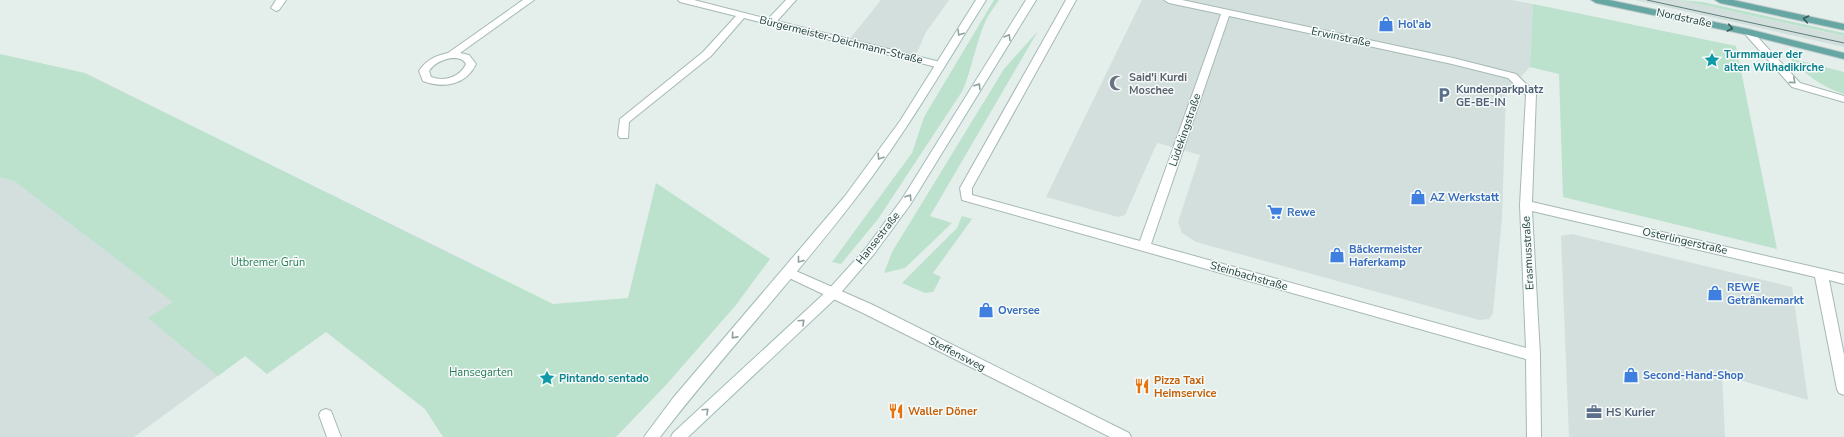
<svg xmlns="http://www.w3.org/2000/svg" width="1844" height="437" font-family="'Nunito Sans',sans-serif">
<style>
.built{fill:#d2dfdc}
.green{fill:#bce1cd}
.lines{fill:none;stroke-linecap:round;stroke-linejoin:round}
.minor-casing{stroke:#a6b8b5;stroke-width:2}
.secondary-casing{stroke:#a2bbb8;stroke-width:2}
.primary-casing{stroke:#c1caca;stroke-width:2}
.minor{fill:#fff;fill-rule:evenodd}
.secondary{fill:#fff;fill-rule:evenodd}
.primary{fill:#66a7a3;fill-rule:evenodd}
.tram{stroke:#5d7d7b;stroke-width:1}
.oneway{stroke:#335b59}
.oneway2{stroke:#90a0a0}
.labels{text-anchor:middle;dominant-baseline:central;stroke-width:3;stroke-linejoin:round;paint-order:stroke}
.street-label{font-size:11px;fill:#224240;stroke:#f6fbf9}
.shop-label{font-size:11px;font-weight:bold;fill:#366cbe;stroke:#f6fbf9;text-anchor:start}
.culture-label{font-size:11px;font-weight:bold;fill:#0d838f;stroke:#f6fbf9;text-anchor:start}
.worship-label{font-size:11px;font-weight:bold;fill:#5b616d;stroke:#f6fbf9;text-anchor:start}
.service-label{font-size:11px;font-weight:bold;fill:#4e5e75;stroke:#f6fbf9;text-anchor:start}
.park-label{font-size:11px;fill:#297c5a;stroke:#f6fbf9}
.food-label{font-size:11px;font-weight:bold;fill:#c56008;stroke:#f6fbf9;text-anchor:start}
</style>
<rect width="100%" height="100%" fill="#e4efec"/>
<g class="built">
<path d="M 881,0 L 949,0 L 926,32 L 914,59 L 848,41 Z"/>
<path d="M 1142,0 L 1512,0 L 1533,4 L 1530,67 L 1506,92 L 1502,218 L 1493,313 L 1489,319 L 1479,320 L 1196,242 L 1182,233 L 1178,222 L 1200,155 L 1157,143 L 1125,215 L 1118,217 L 1046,197 Z"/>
<path d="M 1635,0 L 1680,0 L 1842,36 L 1844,36 L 1844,47 Z"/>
<path d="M 0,177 L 14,181 L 245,356 L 134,437 L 0,437 Z"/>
<path d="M 1572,234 L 1792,287 L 1808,400 L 1722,375 L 1725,437 L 1569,437 L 1561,236 Z"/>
</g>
<g class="green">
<path d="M 994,0 L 999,0 C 995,6 990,12 987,18 C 977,38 972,68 963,90 L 878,219 L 841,264 L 832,262 L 912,153 L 924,117 Z"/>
<path d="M 1680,0 L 1703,2 L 1844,33 L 1844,36 Z"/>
<path d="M 1533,4 L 1736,46 L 1777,249 L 1563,197 L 1559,74 L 1530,67 Z"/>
<path d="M 1038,31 L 930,216 L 952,223 L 905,268 L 884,273 L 892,252 L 1004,69 Z"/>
<path d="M 0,54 L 85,73 L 553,304 L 628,298 L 656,183 L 770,259 L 736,305 L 666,385 L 616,437 L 443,437 L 425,409 L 326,332 L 267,374 L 245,356 L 218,376 L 148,318 L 173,302 L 14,181 L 0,177 Z"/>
<path d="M 1789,58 L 1844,72 L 1844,94 C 1821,87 1806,74 1789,58 Z"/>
<path d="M 962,216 L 972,219 L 933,273 L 941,277 L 933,292 L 925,293 L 902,283 L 957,228 Z"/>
</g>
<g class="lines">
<defs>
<g id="minor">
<path d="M 276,0 L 286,0 L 279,10 L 276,11 L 271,8 Z"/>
<path d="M 523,0 L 534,0 L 460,53 L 469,55 L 476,64 C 466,85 444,89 423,81 L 419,71 C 426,60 435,56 448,53 ZM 451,58 C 457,58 463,58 466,64 C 460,77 445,82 431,77 L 429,71 C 434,63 442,60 451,58 Z"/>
<path d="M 678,0 L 694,0 L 768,19 L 786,0 L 796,0 L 777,21 L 944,63 L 945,65 L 940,68 L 744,18 L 711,56 L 629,122 L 628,138 L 620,138 L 618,135 L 620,119 L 703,52 L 736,16 L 680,2 Z"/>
<path d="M 1066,0 L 1076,0 L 972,188 L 972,195 L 1140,241 L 1221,14 L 1169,3 L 1164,0 L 1182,0 L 1453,58 L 1516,74 L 1536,94 L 1532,202 L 1844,274 L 1844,284 L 1829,280 L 1844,355 L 1844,395 L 1839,393 L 1837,389 L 1815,277 L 1532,211 L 1540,355 L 1541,437 L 1527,437 L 1526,359 L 962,200 L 960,188 ZM 1229,16 L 1452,64 L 1508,78 L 1526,95 L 1520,205 L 1526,348 L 1151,244 Z"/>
<path d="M 1748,29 L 1751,30 L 1800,83 L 1844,96 L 1844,102 L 1792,87 L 1745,34 L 1743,32 L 1745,30 Z"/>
<path d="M 789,268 L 873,305 L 1129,433 L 1131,437 L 1110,437 L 863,313 L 785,276 L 783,273 L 785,270 Z"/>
<path d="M 326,409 L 331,411 L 341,437 L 327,437 L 319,415 L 321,411 Z"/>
</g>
<g id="secondary">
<path d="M 976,0 L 986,0 C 943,68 903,138 853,202 C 791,282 722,357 660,437 L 644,437 L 673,398 L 845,196 L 900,121 Z"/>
<path d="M 1026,0 L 1036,0 L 910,205 L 874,254 L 838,296 L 688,437 L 671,437 L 673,433 L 828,290 L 866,248 L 902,199 Z"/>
</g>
<g id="primary">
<path d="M 1591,0 L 1609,0 L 1748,29 L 1844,53 L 1844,59 L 1748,35 L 1596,3 Z"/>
<path d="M 1715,0 L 1733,0 L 1844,24 L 1844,30 L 1720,3 Z"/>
</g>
</defs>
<use href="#minor" class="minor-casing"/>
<use href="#secondary" class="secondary-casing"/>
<use href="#primary" class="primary-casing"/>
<use href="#minor" class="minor"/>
<use href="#secondary" class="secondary"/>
<use href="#primary" class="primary"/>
<path class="tram" d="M 1647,0 L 1844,43"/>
</g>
<defs><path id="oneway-chevron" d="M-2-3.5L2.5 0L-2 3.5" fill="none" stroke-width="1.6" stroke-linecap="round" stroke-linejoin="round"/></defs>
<g class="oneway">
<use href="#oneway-chevron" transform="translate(1806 19) rotate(-168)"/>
<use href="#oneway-chevron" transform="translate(1730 28) rotate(12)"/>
</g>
<g class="oneway2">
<use href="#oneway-chevron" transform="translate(960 33) rotate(122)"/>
<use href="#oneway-chevron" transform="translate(1008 37) rotate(-59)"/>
<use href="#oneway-chevron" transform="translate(1793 81) rotate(40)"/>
<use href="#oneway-chevron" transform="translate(978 86) rotate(-58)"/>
<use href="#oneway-chevron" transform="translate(880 157) rotate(123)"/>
<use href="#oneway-chevron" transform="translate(909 197) rotate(-58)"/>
<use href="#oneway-chevron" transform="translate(800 260) rotate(128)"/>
<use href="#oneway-chevron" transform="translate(802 322) rotate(-43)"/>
<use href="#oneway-chevron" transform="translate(734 336) rotate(132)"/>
<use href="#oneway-chevron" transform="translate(706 411) rotate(-43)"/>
</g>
<defs>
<symbol id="shop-bare" viewBox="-9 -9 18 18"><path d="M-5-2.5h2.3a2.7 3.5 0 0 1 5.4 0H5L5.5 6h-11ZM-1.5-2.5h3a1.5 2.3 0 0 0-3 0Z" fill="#3f7fe0" stroke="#f6fbf9" stroke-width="2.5" paint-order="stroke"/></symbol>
<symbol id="sight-bare" viewBox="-9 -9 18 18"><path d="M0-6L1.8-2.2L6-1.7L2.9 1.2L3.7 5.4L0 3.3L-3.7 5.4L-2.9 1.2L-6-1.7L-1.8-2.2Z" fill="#0f9aa8" stroke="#f6fbf9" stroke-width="2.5" paint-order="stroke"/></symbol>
<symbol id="mosque-bare" viewBox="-9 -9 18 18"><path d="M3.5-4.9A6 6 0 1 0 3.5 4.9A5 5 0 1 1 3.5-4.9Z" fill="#6b7280" stroke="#f6fbf9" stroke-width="2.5" paint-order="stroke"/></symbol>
<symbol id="parking-bare" viewBox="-9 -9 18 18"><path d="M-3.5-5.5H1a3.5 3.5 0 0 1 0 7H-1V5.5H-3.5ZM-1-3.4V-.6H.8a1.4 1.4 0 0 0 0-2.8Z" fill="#5c6f8a" stroke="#f6fbf9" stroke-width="2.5" paint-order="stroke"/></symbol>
<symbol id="supermarket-bare" viewBox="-9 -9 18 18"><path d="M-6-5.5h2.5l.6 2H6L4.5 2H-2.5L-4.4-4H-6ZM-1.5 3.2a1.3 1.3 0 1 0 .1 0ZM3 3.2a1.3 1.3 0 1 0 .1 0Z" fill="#3f7fe0" stroke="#f6fbf9" stroke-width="2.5" paint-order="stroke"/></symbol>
<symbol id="restaurant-bare" viewBox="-9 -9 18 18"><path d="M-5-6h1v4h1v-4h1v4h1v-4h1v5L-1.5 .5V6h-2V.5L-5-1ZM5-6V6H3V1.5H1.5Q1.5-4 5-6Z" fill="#e8710a" stroke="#f6fbf9" stroke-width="2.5" paint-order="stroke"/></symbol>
<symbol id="office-bare" viewBox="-9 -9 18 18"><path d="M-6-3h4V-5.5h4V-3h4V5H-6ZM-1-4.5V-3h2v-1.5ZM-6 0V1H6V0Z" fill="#5c6f8a" stroke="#f6fbf9" stroke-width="2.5" paint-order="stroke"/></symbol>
</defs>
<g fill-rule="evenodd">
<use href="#shop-bare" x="1375" y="13" width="22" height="22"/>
<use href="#sight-bare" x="1701" y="49" width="22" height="22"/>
<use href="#mosque-bare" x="1106" y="72" width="22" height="22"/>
<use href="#parking-bare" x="1433" y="84" width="22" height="22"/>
<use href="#shop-bare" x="1407" y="186" width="22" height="22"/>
<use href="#supermarket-bare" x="1264" y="201" width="22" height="22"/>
<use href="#shop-bare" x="1326" y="244" width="22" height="22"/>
<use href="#shop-bare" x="1704" y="282" width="22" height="22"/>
<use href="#shop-bare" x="975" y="299" width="22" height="22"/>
<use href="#shop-bare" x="1620" y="364" width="22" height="22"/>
<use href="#sight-bare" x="536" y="367" width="22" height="22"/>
<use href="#restaurant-bare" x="1131" y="375" width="22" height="22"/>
<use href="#restaurant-bare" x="885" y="400" width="22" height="22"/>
<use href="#office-bare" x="1583" y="401" width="22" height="22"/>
</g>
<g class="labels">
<g class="street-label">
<text transform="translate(1684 18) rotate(12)">Nordstraße</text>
<text transform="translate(1341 37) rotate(12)">Erwinstraße</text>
<text transform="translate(841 40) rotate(14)">Bürgermeister-Deichmann-Straße</text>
<text transform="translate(1185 130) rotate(-71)">Lüdekingstraße</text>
<text transform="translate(878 238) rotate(-52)">Hansestraße</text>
<text transform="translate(1685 241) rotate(13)">Osterlingerstraße</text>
<text transform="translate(1528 253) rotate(-93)">Erasmusstraße</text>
<text transform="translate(1249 276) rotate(16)">Steinbachstraße</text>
<text transform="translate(957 354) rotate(27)">Steffensweg</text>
</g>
<g class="shop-label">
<text x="1398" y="24">Hol'ab</text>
<text x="1430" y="197">AZ Werkstatt</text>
<text x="1287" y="212">Rewe</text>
<text x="1349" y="249">Bäckermeister<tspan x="1349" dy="13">Haferkamp</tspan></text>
<text x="1727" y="287">REWE<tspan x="1727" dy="13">Getränkemarkt</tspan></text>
<text x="998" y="310">Oversee</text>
<text x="1643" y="375">Second-Hand-Shop</text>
</g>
<g class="culture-label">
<text x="1724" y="54">Turmmauer der<tspan x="1724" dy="13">alten Wilhadikirche</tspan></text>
<text x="559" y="378">Pintando sentado</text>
</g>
<g class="worship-label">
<text x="1129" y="77">Said'i Kurdi<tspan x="1129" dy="13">Moschee</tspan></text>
</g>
<g class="service-label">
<text x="1456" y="89">Kundenparkplatz<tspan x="1456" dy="13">GE-BE-IN</tspan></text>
<text x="1606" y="412">HS Kurier</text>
</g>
<g class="park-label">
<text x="268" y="262">Utbremer Grün</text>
<text x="481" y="372">Hansegarten</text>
</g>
<g class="food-label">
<text x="1154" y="380">Pizza Taxi<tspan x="1154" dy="13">Heimservice</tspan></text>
<text x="908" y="411">Waller Döner</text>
</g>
</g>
</svg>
